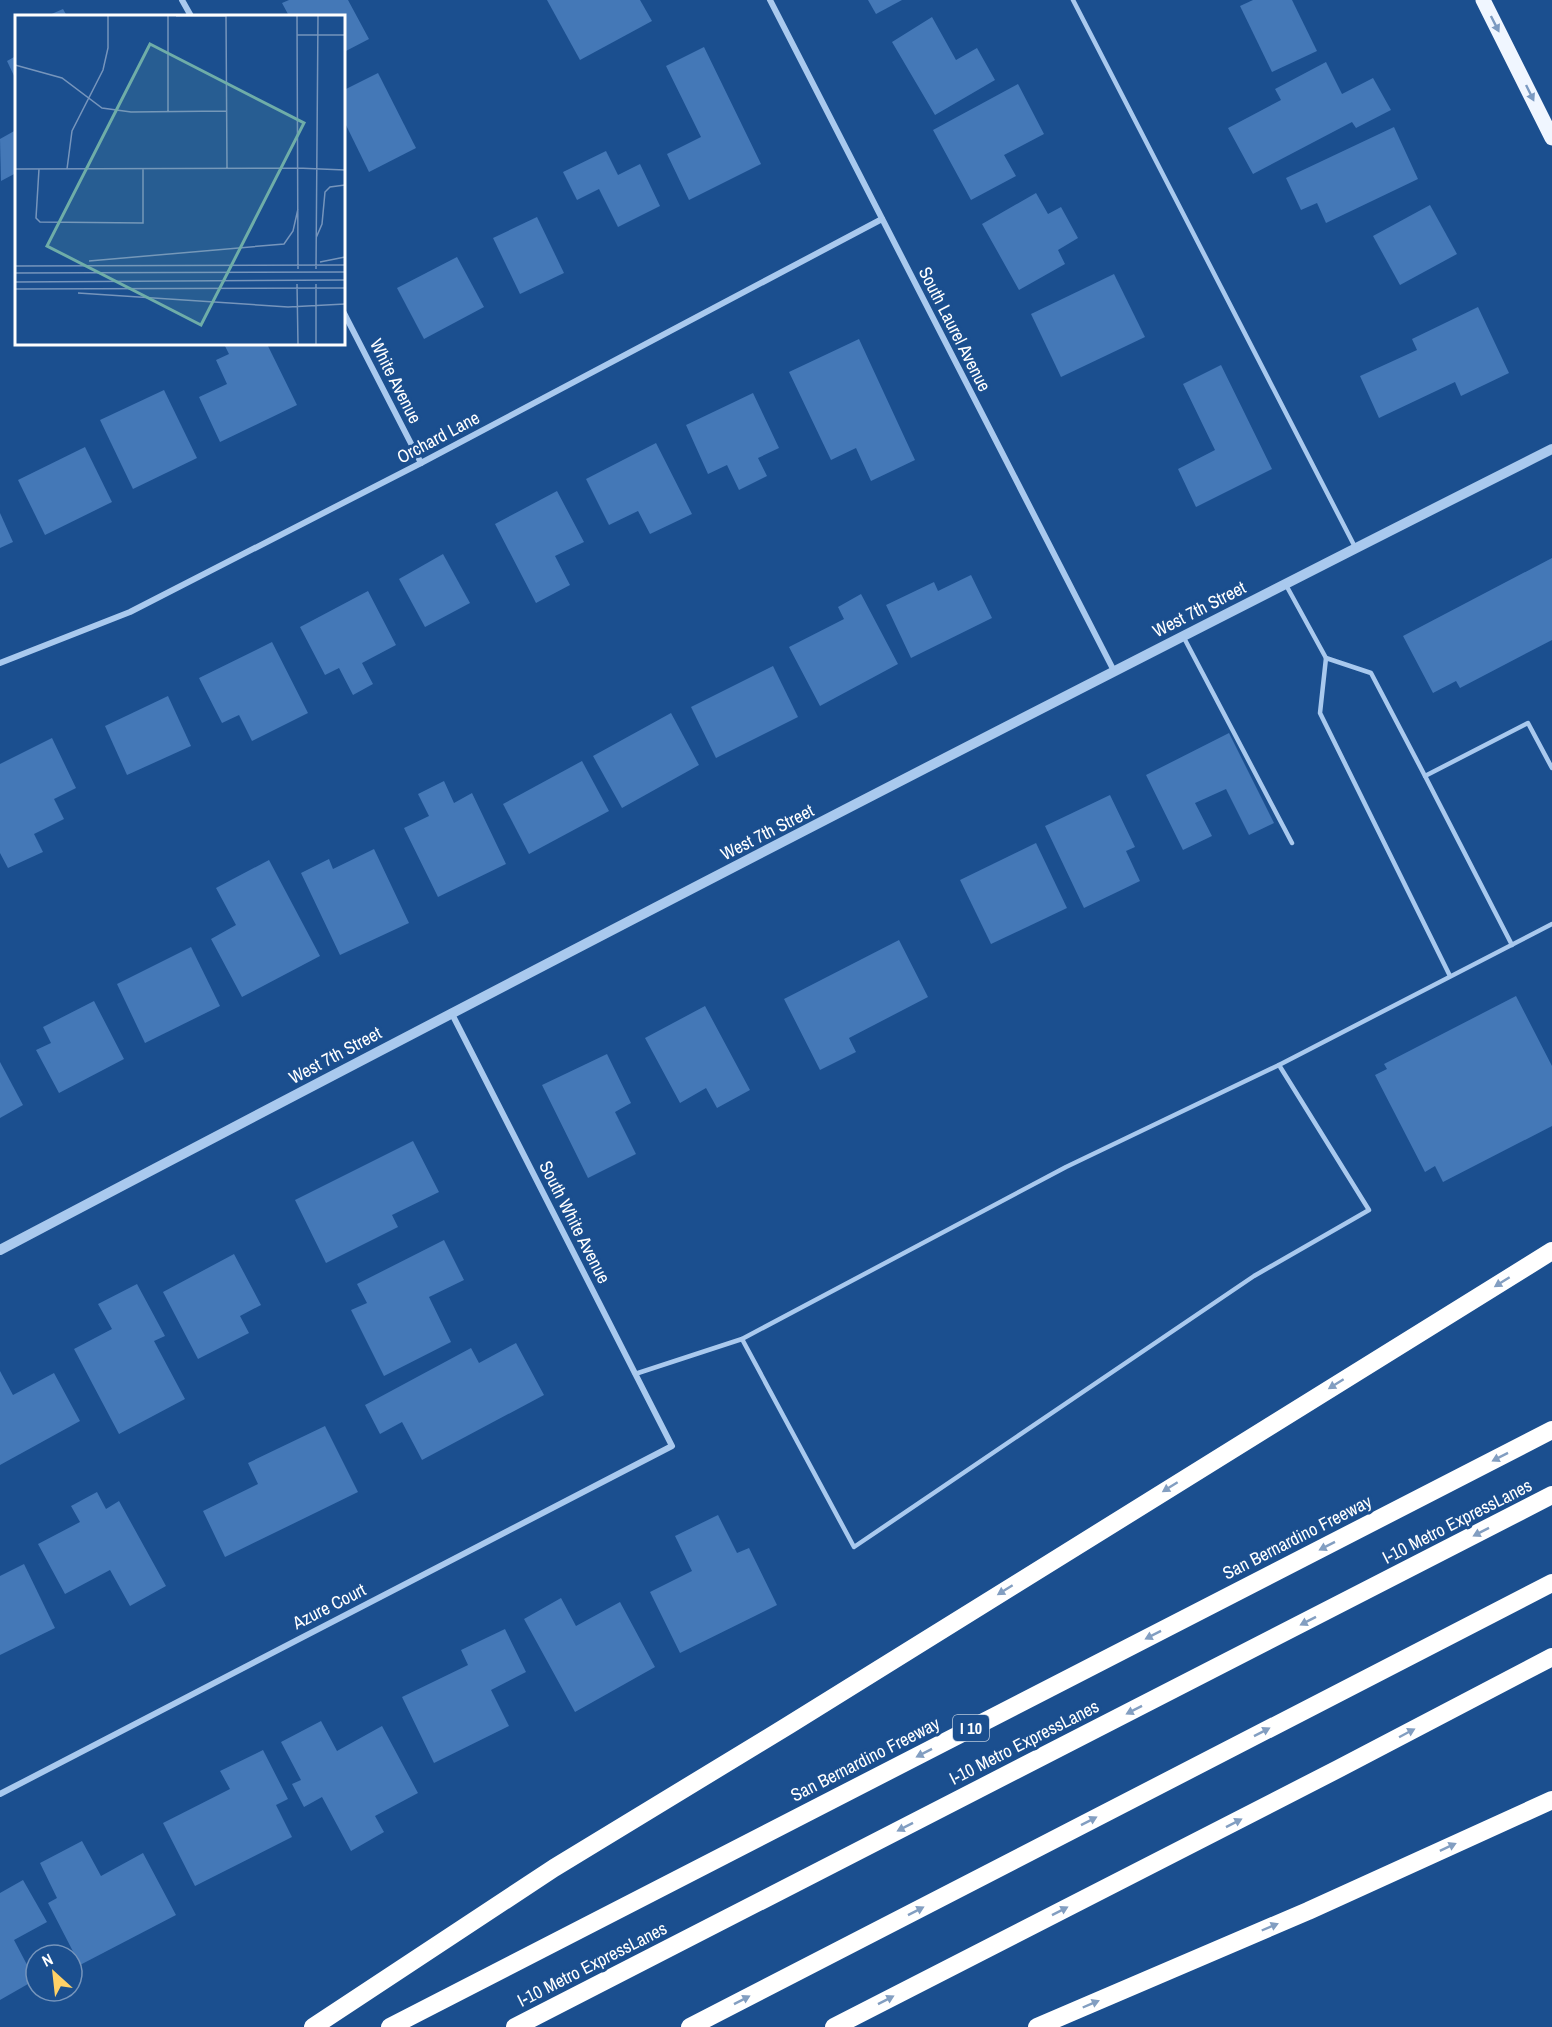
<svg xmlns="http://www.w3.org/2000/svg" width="1552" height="2027" font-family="'Archivo Narrow',sans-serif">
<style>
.building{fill:#4478b7}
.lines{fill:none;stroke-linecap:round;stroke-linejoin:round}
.service{stroke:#a9c9ee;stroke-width:4.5}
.minor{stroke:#a9c9ee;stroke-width:6}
.tertiary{stroke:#a9c9ee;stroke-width:10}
.primary{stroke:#f0f6ff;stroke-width:15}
.motorway{stroke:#fff;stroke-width:18}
.oneway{fill:#7b9ac1}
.oneway2{fill:#829ec1}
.labels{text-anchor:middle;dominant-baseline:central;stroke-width:6;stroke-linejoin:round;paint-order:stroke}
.shield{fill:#1b4f8f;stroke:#bbcadd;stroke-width:1.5}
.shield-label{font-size:16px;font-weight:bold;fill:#fff}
.street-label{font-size:18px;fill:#fff;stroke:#1b4f8f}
.inset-road{fill:none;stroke:#7695bc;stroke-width:1.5}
.view{fill:#6fada8;fill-opacity:0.15;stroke:#6fada8;stroke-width:3}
.inset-edge{fill:none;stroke:#fff;stroke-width:3}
</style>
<rect width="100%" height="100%" fill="#1b4f8f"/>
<g class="building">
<path d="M 289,0 L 348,0 L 369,39 L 344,52 L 344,16 L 289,16 L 282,3 Z"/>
<path d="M 547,0 L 640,0 L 652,21 L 580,60 Z"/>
<path d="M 868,0 L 902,0 L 876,14 Z"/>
<path d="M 1253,0 L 1292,0 L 1317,51 L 1272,72 L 1240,6 Z"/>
<path d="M 63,9 L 67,16 L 47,16 Z"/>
<path d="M 932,17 L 956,60 L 977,48 L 995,80 L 935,115 L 892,42 Z"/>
<path d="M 704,47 L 761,164 L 689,200 L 667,154 L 701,137 L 666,66 Z"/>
<path d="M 16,56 L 16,80 L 7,61 Z"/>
<path d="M 1326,62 L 1342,94 L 1373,78 L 1391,110 L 1356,128 L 1352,122 L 1253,174 L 1228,128 L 1281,100 L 1275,89 Z"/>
<path d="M 378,73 L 416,148 L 369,172 L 344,121 L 344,90 Z"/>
<path d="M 1018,84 L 1044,134 L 1004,155 L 1016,176 L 971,200 L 933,130 Z"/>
<path d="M 1394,127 L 1418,179 L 1326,223 L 1317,203 L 1301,210 L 1286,178 Z"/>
<path d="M 16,130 L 16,173 L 1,181 L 0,139 Z"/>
<path d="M 606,151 L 618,175 L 640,164 L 660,206 L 618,227 L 599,189 L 577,200 L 563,172 Z"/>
<path d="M 1036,193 L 1048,214 L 1061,207 L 1078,238 L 1058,250 L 1065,264 L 1019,290 L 982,224 Z"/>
<path d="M 1430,205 L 1457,254 L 1400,285 L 1373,236 Z"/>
<path d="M 537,217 L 564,273 L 520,294 L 493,238 Z"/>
<path d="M 457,257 L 484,307 L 424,339 L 397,288 Z"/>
<path d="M 1114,274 L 1145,337 L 1061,377 L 1031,314 Z"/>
<path d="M 1478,307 L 1509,373 L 1461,396 L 1455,382 L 1379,418 L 1360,376 L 1417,350 L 1412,339 Z"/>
<path d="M 859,339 L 915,460 L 871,481 L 856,448 L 831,460 L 789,372 Z"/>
<path d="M 224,344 L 267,344 L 297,405 L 220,442 L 199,397 L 227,384 L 216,360 L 229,354 Z"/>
<path d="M 1221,365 L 1272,469 L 1196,507 L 1178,469 L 1215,450 L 1183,384 Z"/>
<path d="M 164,390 L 197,458 L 133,489 L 100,420 Z"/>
<path d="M 753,393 L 779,448 L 758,458 L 767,476 L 739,490 L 727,465 L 708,474 L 686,425 Z"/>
<path d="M 656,443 L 692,514 L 650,534 L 638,511 L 609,525 L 586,479 Z"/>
<path d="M 85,447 L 112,502 L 45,535 L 18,480 Z"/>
<path d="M 557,491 L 584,542 L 555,556 L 570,585 L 536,603 L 495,524 Z"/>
<path d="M 0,513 L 13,542 L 0,548 Z"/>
<path d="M 443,554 L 470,603 L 425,627 L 399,579 Z"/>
<path d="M 1552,558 L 1552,640 L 1460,688 L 1456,681 L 1433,693 L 1403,636 Z"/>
<path d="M 971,575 L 992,618 L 911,658 L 886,605 L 934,582 L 938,591 Z"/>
<path d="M 368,591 L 396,645 L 362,663 L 373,684 L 353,695 L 339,668 L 325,675 L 300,627 Z"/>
<path d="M 861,594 L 898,664 L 820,706 L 789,647 L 844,619 L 838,607 Z"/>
<path d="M 272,642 L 308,713 L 252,741 L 239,715 L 222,723 L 199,678 Z"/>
<path d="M 773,666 L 798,717 L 716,758 L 691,707 Z"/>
<path d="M 168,696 L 191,746 L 127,775 L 105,726 Z"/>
<path d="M 671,713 L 699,765 L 622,808 L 593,756 Z"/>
<path d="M 1229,733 L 1274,823 L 1249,835 L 1226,789 L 1195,803 L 1212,836 L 1183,850 L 1146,775 Z"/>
<path d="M 52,738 L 76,788 L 54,799 L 64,819 L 34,834 L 43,852 L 8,868 L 0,853 L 0,764 Z"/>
<path d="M 582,761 L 609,811 L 529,854 L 503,804 Z"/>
<path d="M 444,781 L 454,803 L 472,793 L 506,864 L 438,897 L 404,828 L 429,816 L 418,794 Z"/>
<path d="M 1110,795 L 1135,847 L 1126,851 L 1140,881 L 1084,908 L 1045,826 Z"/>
<path d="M 1036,843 L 1067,908 L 991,944 L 960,880 Z"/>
<path d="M 374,849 L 409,923 L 340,955 L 301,873 L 329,859 L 333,869 Z"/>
<path d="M 269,860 L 320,956 L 242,997 L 211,939 L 236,925 L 216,888 Z"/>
<path d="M 899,940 L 928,997 L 849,1038 L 856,1052 L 820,1070 L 784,999 Z"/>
<path d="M 191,947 L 220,1006 L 145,1043 L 117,984 Z"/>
<path d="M 1516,996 L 1552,1066 L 1552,1126 L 1443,1182 L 1435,1166 L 1425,1172 L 1375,1075 L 1387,1069 L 1384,1064 Z"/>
<path d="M 94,1001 L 124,1059 L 59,1093 L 36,1050 L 51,1043 L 43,1027 Z"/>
<path d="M 705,1006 L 750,1090 L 717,1108 L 706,1088 L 680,1103 L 645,1038 Z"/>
<path d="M 607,1054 L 631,1103 L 615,1112 L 636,1154 L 588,1178 L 542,1085 Z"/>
<path d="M 0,1062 L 23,1105 L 0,1118 Z"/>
<path d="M 413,1141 L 439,1192 L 392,1215 L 398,1227 L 326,1263 L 295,1200 Z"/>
<path d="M 444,1240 L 464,1280 L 429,1297 L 451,1342 L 384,1376 L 351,1310 L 367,1303 L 357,1284 Z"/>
<path d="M 234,1254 L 261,1305 L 240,1316 L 249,1333 L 198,1359 L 163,1292 Z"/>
<path d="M 137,1284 L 165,1336 L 154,1341 L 185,1399 L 119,1434 L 74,1349 L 112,1329 L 98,1304 Z"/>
<path d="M 516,1343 L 544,1395 L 422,1460 L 402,1422 L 380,1434 L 365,1405 L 471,1348 L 479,1363 Z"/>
<path d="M 0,1371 L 13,1395 L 54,1373 L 80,1421 L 0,1465 Z"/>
<path d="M 325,1426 L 358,1492 L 225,1557 L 203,1511 L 258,1484 L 248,1463 Z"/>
<path d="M 97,1492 L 106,1509 L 119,1501 L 166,1586 L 130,1606 L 110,1570 L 65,1594 L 38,1544 L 80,1522 L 71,1506 Z"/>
<path d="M 718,1515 L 737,1553 L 749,1548 L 777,1605 L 680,1653 L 650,1592 L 692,1571 L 675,1536 Z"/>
<path d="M 24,1564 L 55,1628 L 0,1655 L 0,1576 Z"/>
<path d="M 561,1598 L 576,1626 L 620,1602 L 655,1667 L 575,1712 L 524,1619 Z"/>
<path d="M 505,1629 L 526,1672 L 491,1690 L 509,1726 L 434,1763 L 402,1697 L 468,1665 L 461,1650 Z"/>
<path d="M 321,1721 L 337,1751 L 382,1726 L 418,1793 L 375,1816 L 384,1832 L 351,1851 L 322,1797 L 304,1807 L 292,1784 L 301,1780 L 281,1742 Z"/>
<path d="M 263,1750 L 288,1799 L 276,1805 L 292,1837 L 195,1886 L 163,1823 L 230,1789 L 220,1771 Z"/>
<path d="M 82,1841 L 101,1876 L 143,1853 L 176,1915 L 80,1965 L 48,1903 L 57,1898 L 40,1863 Z"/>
<path d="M 23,1880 L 47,1922 L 14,1940 L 35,1980 L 0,2000 L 0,1893 Z"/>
</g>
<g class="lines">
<g class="service">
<path d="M 1073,0 L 1355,547"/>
<path d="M 1286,585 L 1326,658 L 1320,713 L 1450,976"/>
<path d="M 1183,636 L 1292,843"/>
<path d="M 1326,658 L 1371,673 L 1425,776 L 1528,723 L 1552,768"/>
<path d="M 1425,776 L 1512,945"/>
<path d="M 742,1339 L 854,1547 L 1254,1276 L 1369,1210 L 1279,1065"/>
<path d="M 635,1374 L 742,1339 L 1066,1167 L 1279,1065 L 1552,924"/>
</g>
<g class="minor">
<path d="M 182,0 L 191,16"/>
<path d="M 770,0 L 1114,671"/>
<path d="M 344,313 L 421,463"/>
<path d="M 0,663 L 130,612 L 421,463 L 882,219"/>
<path d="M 0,1794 L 672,1446 L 451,1012"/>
</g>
<path class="tertiary" d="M 0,1250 C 515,979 1032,711 1552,449"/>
<path class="primary" d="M 1483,0 L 1552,138"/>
<g class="motorway">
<path d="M 313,2027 L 554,1868 L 789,1725 L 1552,1251"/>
<path d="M 390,2027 L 1552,1430"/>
<path d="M 515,2027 L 1552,1495"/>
<path d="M 690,2027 L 1552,1583"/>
<path d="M 834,2027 L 1338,1769 L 1552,1657"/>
<path d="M 1037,2027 L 1308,1911 L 1552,1800"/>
</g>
</g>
<defs><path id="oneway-solid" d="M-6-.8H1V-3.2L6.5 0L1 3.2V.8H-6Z" transform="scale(1.5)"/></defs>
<g class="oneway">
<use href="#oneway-solid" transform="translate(1495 24) rotate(63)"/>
<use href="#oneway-solid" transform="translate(1530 93) rotate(64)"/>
</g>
<g class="oneway2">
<use href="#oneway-solid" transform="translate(1502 1282) rotate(148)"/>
<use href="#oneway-solid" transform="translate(1336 1384) rotate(148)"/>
<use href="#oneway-solid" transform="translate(1500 1457) rotate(153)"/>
<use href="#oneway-solid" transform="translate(1170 1487) rotate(148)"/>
<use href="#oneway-solid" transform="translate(1481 1532) rotate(153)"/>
<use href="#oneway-solid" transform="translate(1327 1546) rotate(153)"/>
<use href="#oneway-solid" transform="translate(1005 1590) rotate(148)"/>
<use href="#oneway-solid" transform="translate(1308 1621) rotate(153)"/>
<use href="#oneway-solid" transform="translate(1153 1635) rotate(153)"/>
<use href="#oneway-solid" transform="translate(1134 1710) rotate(153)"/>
<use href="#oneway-solid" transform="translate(1262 1732) rotate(-27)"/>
<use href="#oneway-solid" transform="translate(1407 1733) rotate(-28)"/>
<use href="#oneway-solid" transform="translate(924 1753) rotate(153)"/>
<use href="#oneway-solid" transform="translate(1089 1821) rotate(-27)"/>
<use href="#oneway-solid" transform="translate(1234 1823) rotate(-27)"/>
<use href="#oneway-solid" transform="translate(905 1827) rotate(153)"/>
<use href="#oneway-solid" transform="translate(1448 1847) rotate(-25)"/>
<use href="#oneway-solid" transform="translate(916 1911) rotate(-27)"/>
<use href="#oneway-solid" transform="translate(1060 1911) rotate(-27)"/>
<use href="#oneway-solid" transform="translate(1270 1927) rotate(-23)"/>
<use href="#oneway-solid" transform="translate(742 2000) rotate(-27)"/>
<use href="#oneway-solid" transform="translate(886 2000) rotate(-27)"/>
<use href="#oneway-solid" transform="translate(1091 2004) rotate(-23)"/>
</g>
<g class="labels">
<rect class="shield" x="953" y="1715" width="36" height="26" rx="4.5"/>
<g class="shield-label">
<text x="971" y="1728">I 10</text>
</g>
<g class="street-label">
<text transform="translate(955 329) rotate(63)">South Laurel Avenue</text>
<text transform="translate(396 381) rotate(63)">White Avenue</text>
<text transform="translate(438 437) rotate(-28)">Orchard Lane</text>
<text transform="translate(1199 609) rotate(-27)">West 7th Street</text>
<text transform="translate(767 832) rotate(-27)">West 7th Street</text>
<text transform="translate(335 1055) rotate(-28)">West 7th Street</text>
<text transform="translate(575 1222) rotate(63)">South White Avenue</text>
<text transform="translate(1457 1521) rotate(-27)">I-10 Metro ExpressLanes</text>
<text transform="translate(1297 1537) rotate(-27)">San Bernardino Freeway</text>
<text transform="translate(329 1606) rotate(-27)">Azure Court</text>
<text transform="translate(1024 1742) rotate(-27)">I-10 Metro ExpressLanes</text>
<text transform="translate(865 1759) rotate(-27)">San Bernardino Freeway</text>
<text transform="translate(592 1964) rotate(-27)">I-10 Metro ExpressLanes</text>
</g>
</g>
<g transform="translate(15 15)">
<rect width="330" height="330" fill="#1b4f8f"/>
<path class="inset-road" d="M 153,1 L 153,97M 161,1 L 211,1M 211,1 L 212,153M 282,1 L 283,254M 282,20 L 330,20M 0,50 L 47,63 L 87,93 L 116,97 L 211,96M 282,153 L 330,155M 0,154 L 282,153M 24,154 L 21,203 L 25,207 L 128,208 L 128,153M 52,154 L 57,116 L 88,55 L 93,33 L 93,1M 301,223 L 307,209 L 310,177 L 315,172 L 330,170M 74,246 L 269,229 L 278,216 L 283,194M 305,247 L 330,242M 0,251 L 330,250M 301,254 L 303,1M 0,258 L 330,257M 0,267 L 330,265M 282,269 L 283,329M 301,269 L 301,329M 0,274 L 330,273M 63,278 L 273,292 L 330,289"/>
<path class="view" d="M 135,29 L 289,108 L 186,310 L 32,231 Z"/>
<rect width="330" height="330" class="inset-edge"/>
</g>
<g transform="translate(54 1973) rotate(333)"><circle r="28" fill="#1b4f8f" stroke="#7695bc" stroke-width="1.5"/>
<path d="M0-4.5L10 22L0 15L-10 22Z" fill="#ffd166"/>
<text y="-9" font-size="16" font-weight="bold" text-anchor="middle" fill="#ffffff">N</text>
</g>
</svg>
